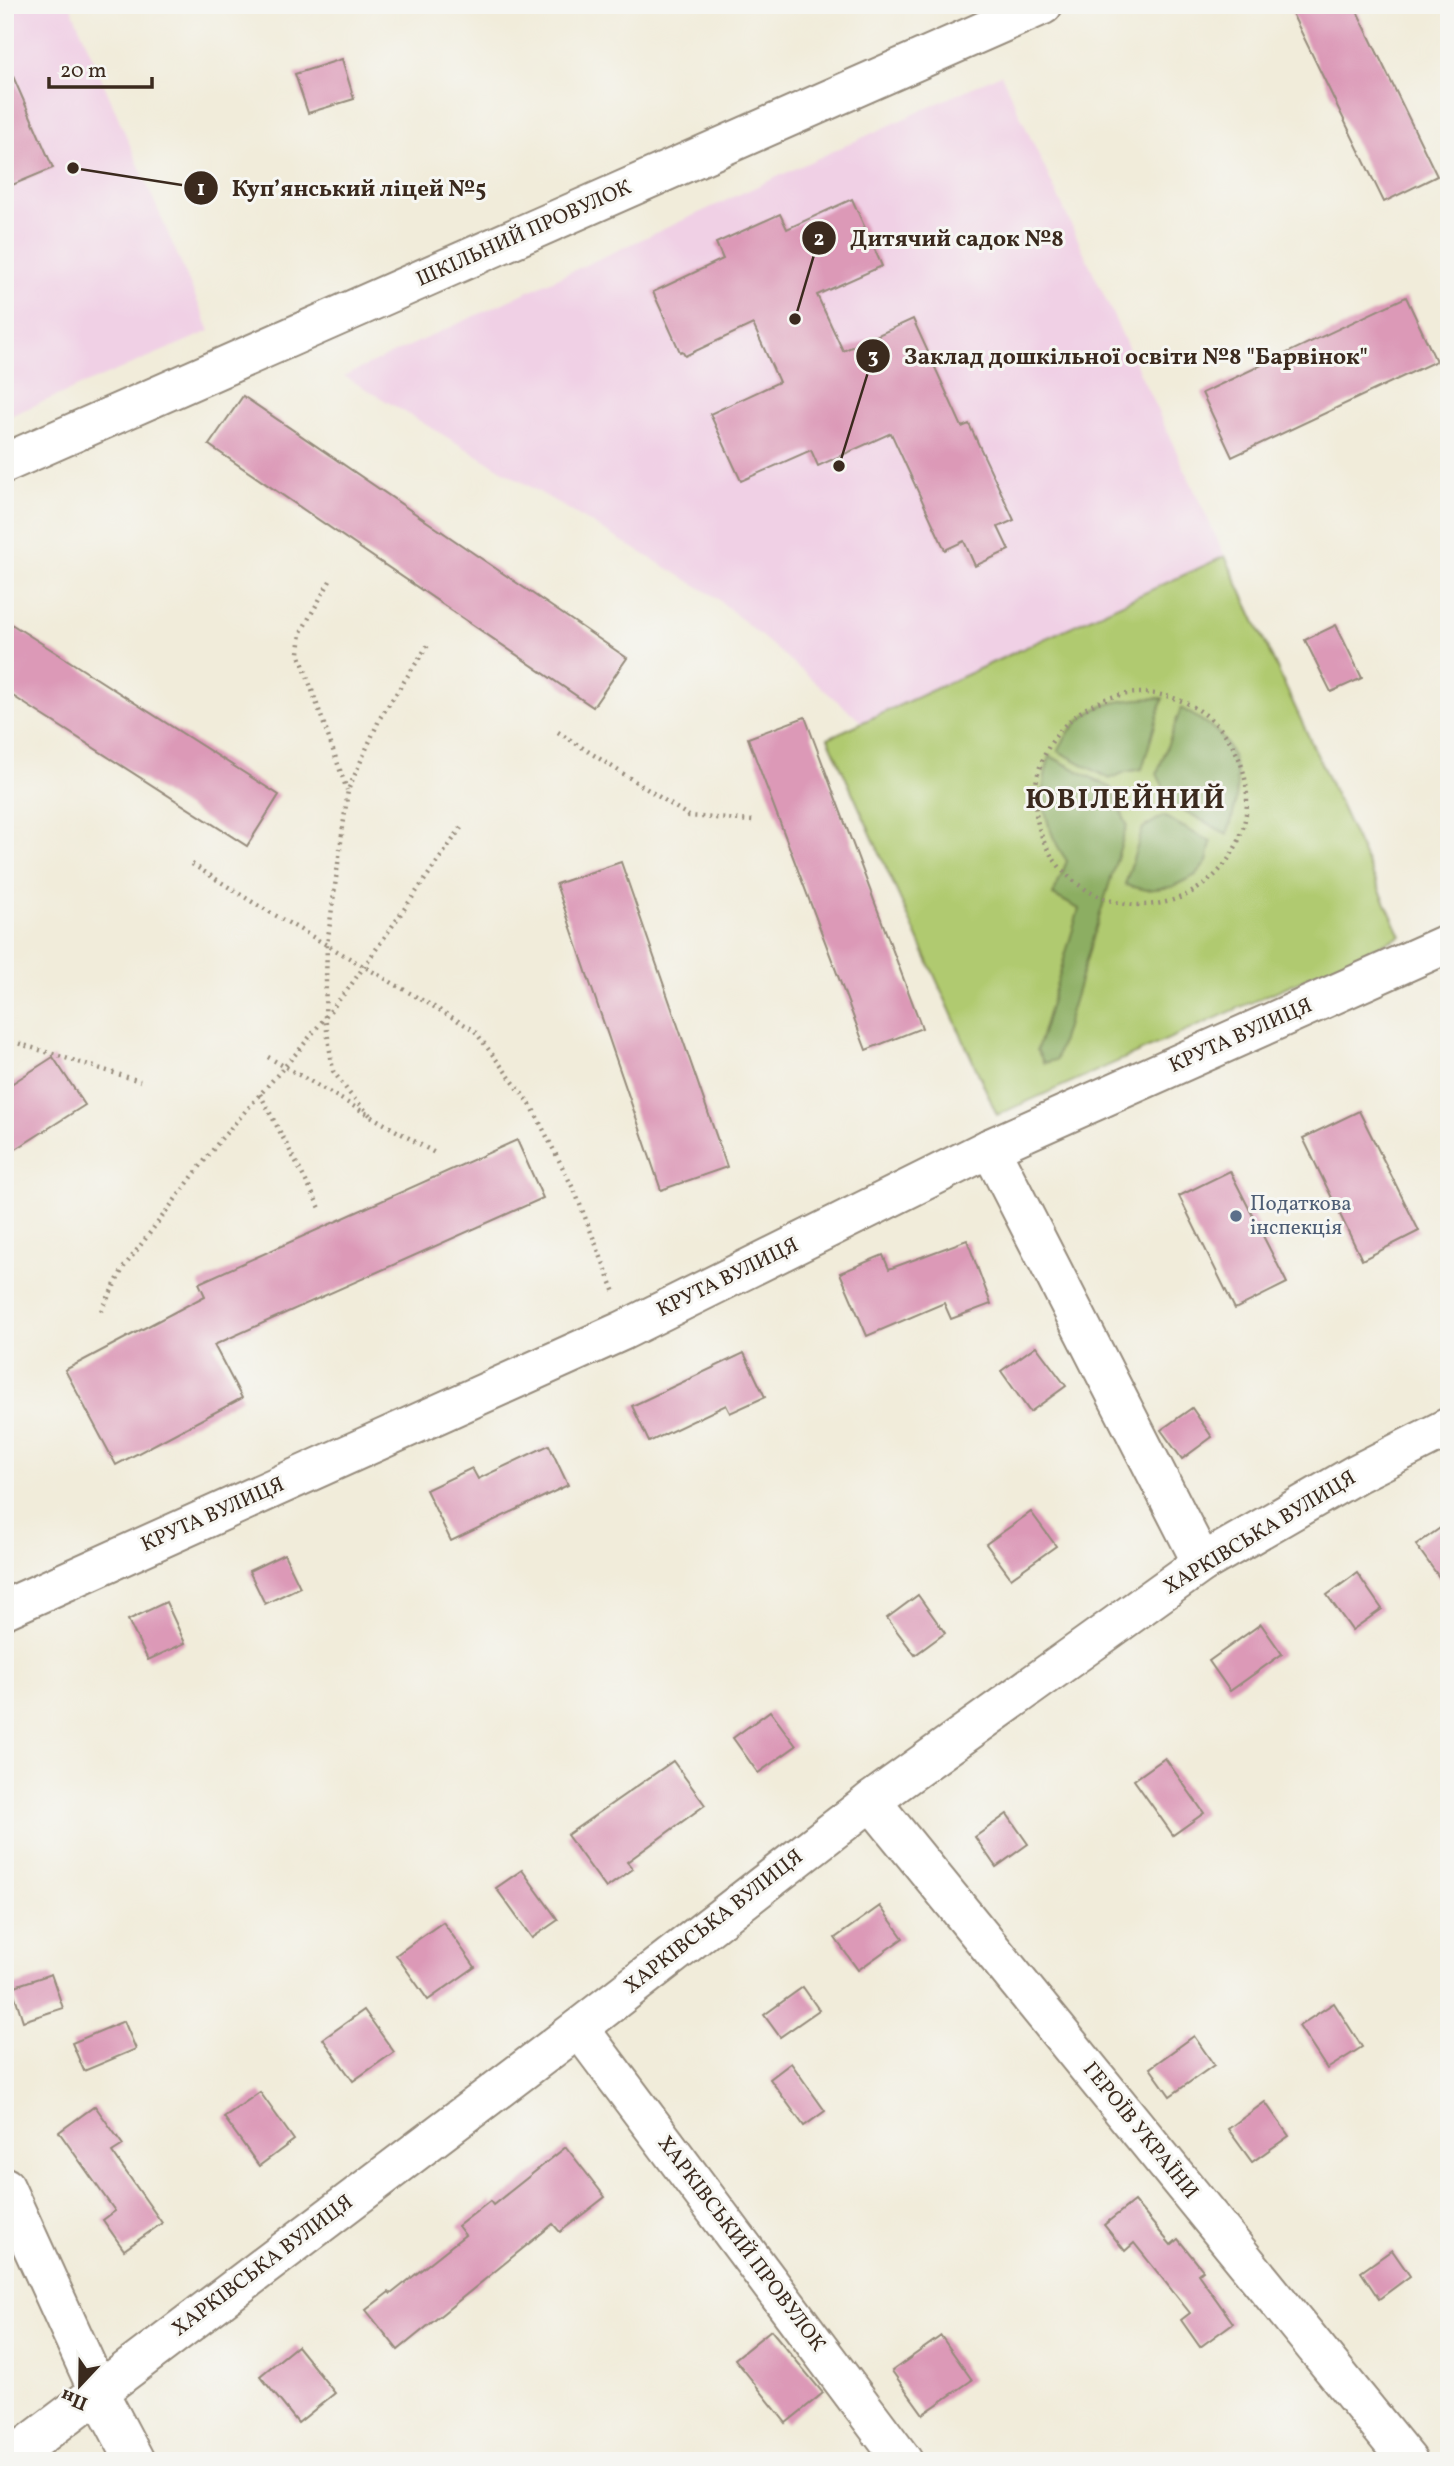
<svg xmlns="http://www.w3.org/2000/svg" width="1454" height="2466" font-family="Vollkorn,serif">
<style>
.built{fill:#f0d0e5}
.green{fill:#b0ca70;stroke:#767a47;stroke-width:2}
.forest{fill:#8cae62;stroke:#646c40;stroke-width:2}
.building{fill:#dc99b7}
.lines{fill:none;stroke-linecap:round;stroke-linejoin:round}
.minor-casing{stroke:#968b7c;stroke-width:42}
.major-casing{stroke:#968b7c;stroke-width:42}
.path{stroke:#968b7c;stroke-width:4.5;stroke-dasharray:2 5;stroke-linecap:butt}
.minor{stroke:#fff;stroke-width:38}
.major{stroke:#fff;stroke-width:38}
.service-dot{fill:#5c6f8a;stroke:#f6f6f2;stroke-width:2.5}
.labels{text-anchor:middle;dominant-baseline:central;stroke-width:6;stroke-linejoin:round;paint-order:stroke}
.street-label{font-size:21px;fill:#3b2a1e;stroke:#f6f6f2}
.service-label{font-size:21px;fill:#4e5e75;stroke:#f6f6f2;text-anchor:start}
.district-label{font-size:28px;font-weight:bold;letter-spacing:2px;fill:#3b2a1e;stroke:#f6f6f2}
.leader{fill:none;stroke:#3b2a1e;stroke-width:2.5}
.callout-dot{fill:#3b2a1e;stroke:#f6f6f2;stroke-width:2.5}
.mark-label{font-size:21px;text-anchor:middle;font-weight:bold;fill:#fff}
.callout-label{font-size:23px;text-anchor:middle;font-weight:bold;fill:#3b2a1e;stroke:#f6f6f2;stroke-width:6;stroke-linejoin:round;paint-order:stroke}
</style>
<rect width="100%" height="100%" fill="#f6f6f2"/>
<filter id="ink" filterUnits="userSpaceOnUse"><feTurbulence type="fractalNoise" baseFrequency=".0143" numOctaves="2"/><feDisplacementMap in="SourceGraphic" scale="14" xChannelSelector="R" yChannelSelector="G"/><feConvolveMatrix kernelMatrix="1 2 1 2 8 2 1 2 1" color-interpolation-filters="sRGB"/></filter>
<filter id="wash" filterUnits="userSpaceOnUse"><feTurbulence type="fractalNoise" baseFrequency=".00686" numOctaves="4" result="noise"/><feDisplacementMap in="SourceGraphic" scale="28" xChannelSelector="R" yChannelSelector="G"/><feGaussianBlur stdDeviation="1.57" result="paint"/><feColorMatrix in="noise" values="0 0 0 0 0 0 0 0 0 0 0 0 0 0 0 0 0 1.4 0 .05"/><feComposite in="paint" operator="in"/></filter>
<g filter="url(#wash)">
<rect width="100%" height="100%" fill="#f1ecda"/>
<g class="built">
<path d="M 5,5 L 70,5 L 210,331 L 5,418 Z"/>
<path d="M 1001,74 L 1225,556 L 863,723 L 714,596 L 344,376 Z"/>
</g>
<path class="green" d="M 1225,556 L 1401,936 L 997,1115 L 828,738 Z"/>
<g class="forest">
<path d="M 1163,698 L 1142,769 L 1125,772 L 1110,779 L 1058,751 C 1081,703 1114,699 1163,698 Z"/>
<path d="M 1181,708 C 1193,715 1208,723 1218,733 C 1244,760 1239,803 1227,834 L 1172,804 L 1157,774 Z"/>
<path d="M 1050,756 L 1111,788 L 1127,825 L 1056,1060 L 1044,1063 L 1037,1050 L 1079,909 L 1053,895 L 1067,861 C 1044,828 1037,794 1050,756 Z"/>
<path d="M 1163,816 L 1211,842 L 1207,862 L 1196,875 L 1172,887 L 1147,890 L 1125,885 L 1143,828 Z"/>
</g>
<g id="blocks">
<g class="building">
<path d="M 1288,5 L 1354,5 L 1437,176 L 1384,202 Z"/>
<path d="M 5,58 L 53,168 L 5,188 Z"/>
<path d="M 342,59 L 354,99 L 308,113 L 295,74 Z"/>
<path d="M 852,199 L 882,266 L 817,295 L 843,351 L 913,319 L 962,427 L 969,424 L 1014,520 L 998,527 L 1009,550 L 975,566 L 964,541 L 945,550 L 891,433 L 818,466 L 811,450 L 741,481 L 710,414 L 779,382 L 753,324 L 685,356 L 682,351 L 680,352 L 653,292 L 723,259 L 716,243 L 780,214 L 787,229 Z"/>
<path d="M 1406,297 L 1436,361 L 1232,457 L 1202,393 Z"/>
<path d="M 243,396 L 627,658 L 593,707 L 209,445 Z"/>
<path d="M 5,620 L 279,795 L 247,846 L 5,691 Z"/>
<path d="M 1336,625 L 1362,678 L 1331,692 L 1305,640 Z"/>
<path d="M 805,717 L 922,1028 L 866,1050 L 748,738 Z"/>
<path d="M 621,862 L 727,1167 L 661,1190 L 556,884 Z"/>
<path d="M 53,1057 L 85,1105 L 5,1156 L 5,1088 Z"/>
<path d="M 1359,1111 L 1419,1231 L 1362,1260 L 1303,1138 Z"/>
<path d="M 517,1140 L 543,1198 L 214,1345 L 242,1398 L 116,1465 L 65,1370 L 205,1296 L 199,1283 Z"/>
<path d="M 1230,1171 L 1287,1283 L 1235,1309 L 1179,1196 Z"/>
<path d="M 967,1240 L 991,1304 L 951,1319 L 944,1303 L 867,1336 L 840,1273 L 883,1255 L 889,1269 Z"/>
<path d="M 1036,1346 L 1066,1386 L 1030,1412 L 1001,1371 Z"/>
<path d="M 744,1353 L 765,1397 L 730,1413 L 726,1405 L 649,1442 L 632,1406 Z"/>
<path d="M 1192,1408 L 1212,1437 L 1182,1459 L 1161,1430 Z"/>
<path d="M 549,1445 L 568,1485 L 451,1541 L 426,1490 L 472,1468 L 478,1479 Z"/>
<path d="M 1031,1512 L 1056,1546 L 1011,1578 L 986,1544 Z"/>
<path d="M 1449,1522 L 1449,1591 L 1416,1545 Z"/>
<path d="M 284,1554 L 300,1587 L 265,1604 L 249,1571 Z"/>
<path d="M 1357,1573 L 1382,1609 L 1352,1630 L 1327,1595 Z"/>
<path d="M 918,1595 L 945,1633 L 915,1655 L 887,1618 Z"/>
<path d="M 166,1602 L 185,1643 L 148,1660 L 128,1620 Z"/>
<path d="M 1261,1624 L 1282,1654 L 1230,1691 L 1209,1661 Z"/>
<path d="M 770,1711 L 796,1746 L 758,1773 L 733,1738 Z"/>
<path d="M 1165,1758 L 1204,1813 L 1173,1835 L 1134,1780 Z"/>
<path d="M 673,1761 L 705,1805 L 627,1862 L 633,1869 L 606,1888 L 567,1835 Z"/>
<path d="M 1007,1814 L 1028,1844 L 996,1867 L 975,1837 Z"/>
<path d="M 522,1870 L 558,1920 L 532,1938 L 496,1888 Z"/>
<path d="M 880,1906 L 903,1938 L 858,1970 L 835,1938 Z"/>
<path d="M 443,1922 L 475,1967 L 428,2000 L 396,1955 Z"/>
<path d="M 51,1974 L 63,2008 L 23,2021 L 12,1987 Z"/>
<path d="M 803,1987 L 819,2010 L 780,2037 L 764,2015 Z"/>
<path d="M 1334,2003 L 1362,2047 L 1327,2069 L 1299,2026 Z"/>
<path d="M 364,2010 L 394,2052 L 353,2081 L 323,2039 Z"/>
<path d="M 124,2021 L 136,2049 L 84,2071 L 72,2043 Z"/>
<path d="M 1194,2036 L 1214,2065 L 1170,2096 L 1150,2068 Z"/>
<path d="M 791,2063 L 825,2111 L 804,2126 L 770,2079 Z"/>
<path d="M 260,2092 L 294,2140 L 259,2166 L 224,2117 Z"/>
<path d="M 1265,2102 L 1289,2136 L 1252,2162 L 1228,2129 Z"/>
<path d="M 95,2106 L 123,2145 L 112,2152 L 162,2223 L 124,2250 L 103,2220 L 115,2211 L 59,2132 Z"/>
<path d="M 566,2147 L 605,2197 L 560,2232 L 553,2224 L 398,2350 L 366,2310 L 389,2292 L 391,2294 L 465,2235 L 458,2226 L 490,2201 L 493,2205 Z"/>
<path d="M 1134,2201 L 1171,2245 L 1178,2239 L 1203,2270 L 1198,2274 L 1233,2323 L 1200,2347 L 1181,2320 L 1190,2313 L 1134,2243 L 1125,2251 L 1104,2225 Z"/>
<path d="M 1392,2250 L 1410,2276 L 1379,2299 L 1361,2272 Z"/>
<path d="M 771,2330 L 823,2393 L 786,2423 L 735,2359 Z"/>
<path d="M 941,2336 L 972,2380 L 923,2414 L 892,2371 Z"/>
<path d="M 297,2346 L 335,2393 L 298,2423 L 260,2376 Z"/>
</g>
</g>
</g>
<g filter="url(#ink)">
<use href="#blocks" fill-opacity="0" stroke="#968b7c" stroke-width="2"/>
<g class="lines">
<defs>
<g id="minor">
<path d="M 5,463 L 1043,5"/>
<path d="M 990,1148 L 1202,1563"/>
<path d="M 5,1609 L 622,1331 L 990,1148 L 1449,943"/>
<path d="M 871,1801 L 1408,2461"/>
<path d="M 579,2028 L 903,2461"/>
<path d="M 5,2187 L 98,2391 L 135,2461"/>
</g>
<path id="major" d="M 7,2461 L 579,2028 L 871,1801 L 1202,1563 L 1356,1474 L 1449,1427"/>
</defs>
<use href="#minor" class="minor-casing"/>
<use href="#major" class="major-casing"/>
<g class="path">
<path d="M 330,581 L 301,632 L 299,653 L 347,790"/>
<circle cx="1141" cy="799" r="106"/>
<path d="M 558,732 L 689,816 L 753,821"/>
<path d="M 192,864 L 254,903 L 474,1030 L 532,1107 L 575,1192 L 616,1295"/>
<path d="M 5,1043 L 17,1043 L 140,1081"/>
<path d="M 268,1057 L 435,1153"/>
<path d="M 260,1094 L 320,1208"/>
<path d="M 370,1115 L 350,1094 L 333,1071 L 325,1017 L 327,945 L 348,790 L 380,718 L 428,645"/>
<path d="M 101,1311 L 124,1267 L 221,1139 L 300,1049 L 351,985 L 461,828"/>
</g>
<use href="#minor" class="minor"/>
<use href="#major" class="major"/>
</g>
</g>
<circle class="service-dot" cx="1236" cy="1216" r="7"/>
<g class="labels">
<g class="street-label">
<text transform="translate(524 234) rotate(-24)">ШКІЛЬНИЙ ПРОВУЛОК</text>
<text transform="translate(1241 1036) rotate(-24)">КРУТА ВУЛИЦЯ</text>
<text transform="translate(728 1278) rotate(-26)">КРУТА ВУЛИЦЯ</text>
<text transform="translate(213 1515) rotate(-24)">КРУТА ВУЛИЦЯ</text>
<text transform="translate(1260 1533) rotate(-31)">ХАРКІВСЬКА ВУЛИЦЯ</text>
<text transform="translate(714 1922) rotate(-38)">ХАРКІВСЬКА ВУЛИЦЯ</text>
<text transform="translate(1140 2131) rotate(51)">ГЕРОЇВ УКРАЇНИ</text>
<text transform="translate(741 2244) rotate(53)">ХАРКІВСЬКИЙ ПРОВУЛОК</text>
<text transform="translate(263 2266) rotate(-37)">ХАРКІВСЬКА ВУЛИЦЯ</text>
</g>
<g class="service-label">
<text x="1250" y="1204">Податкова<tspan x="1250" dy="24">інспекція</tspan></text>
</g>
<g class="district-label">
<text x="1126" y="800">ЮВІЛЕЙНИЙ</text>
</g>
</g>
<path class="leader" d="M73 168L201 188M795 319L819 238M839 466L873 356"/>
<g class="callout-dot">
<circle cx="73" cy="168" r="7"/>
<circle cx="795" cy="319" r="7"/>
<circle cx="839" cy="466" r="7"/>
<circle cx="201" cy="188" r="18"/>
<circle cx="819" cy="238" r="18"/>
<circle cx="873" cy="356" r="18"/>
</g>
<g class="mark-label">
<text x="201" y="195">1</text>
<text x="819" y="245">2</text>
<text x="873" y="363">3</text>
</g>
<g class="callout-label">
<text x="359" y="196">Куп’янський ліцей №5</text>
<text x="957" y="246">Дитячий садок №8</text>
<text x="1136" y="364">Заклад дошкільної освіти №8 "Барвінок"</text>
</g>
<rect width="1454" height="2466" fill="none" stroke="#f6f6f2" stroke-width="28"/>
<g transform="translate(80 2385) rotate(202)" stroke="#f6f6f2" stroke-width="5" paint-order="stroke">
<path d="M0-5L12 26L0 18L-12 26Z" fill="#3b2a1e"/>
<text y="-10" font-size="19" font-weight="bold" text-anchor="middle" fill="#3b2a1e">Пн</text>
</g>
<path d="M49 77v10h103v-10" fill="none" stroke="#3b2a1e" stroke-width="3.5"/>
<text x="60" y="77" font-size="21" fill="#3b2a1e" stroke="#f6f6f2" stroke-width="5" paint-order="stroke">20 m</text>
</svg>
